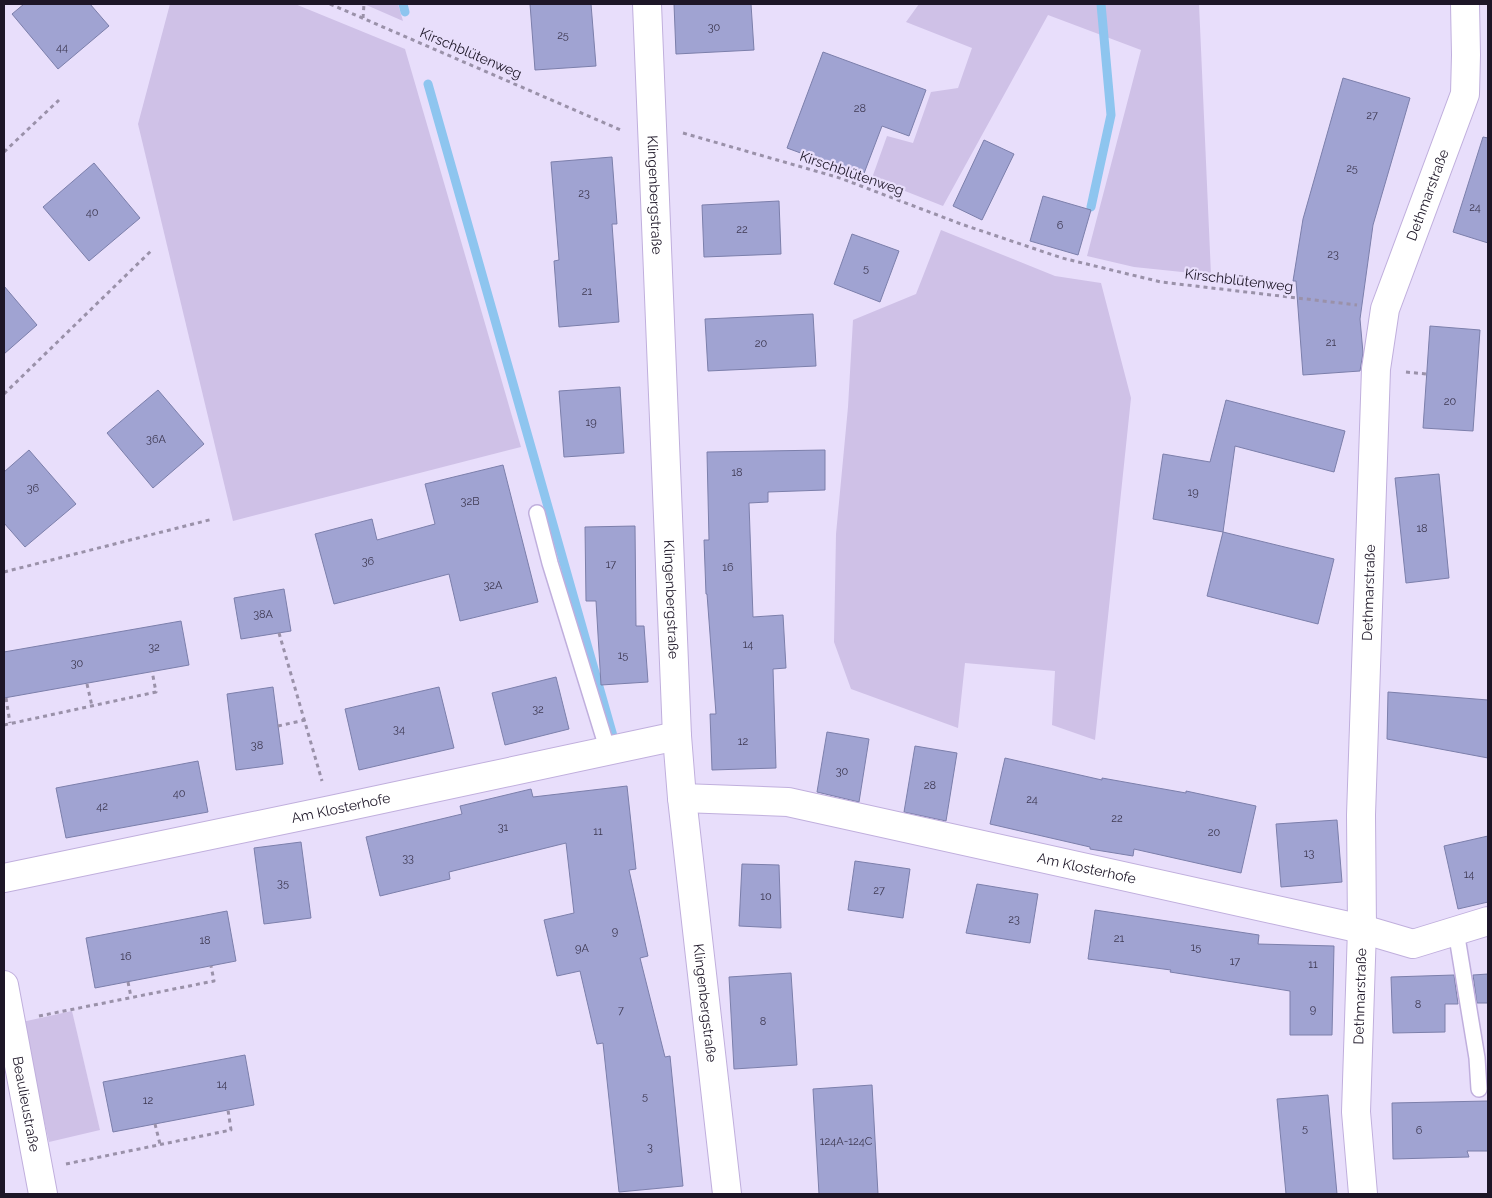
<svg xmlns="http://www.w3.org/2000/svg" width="1492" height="1198" font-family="Raleway,sans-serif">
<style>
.green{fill:#cfc1e7}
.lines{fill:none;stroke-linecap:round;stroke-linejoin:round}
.stream{stroke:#8ec5ef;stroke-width:9}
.building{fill:#a0a3d2;stroke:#7c7fab}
.service-casing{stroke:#c0afdd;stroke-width:18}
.minor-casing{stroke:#c0afdd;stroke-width:30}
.path{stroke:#9a91a9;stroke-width:3;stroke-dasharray:4 4;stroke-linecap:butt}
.service{stroke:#fff;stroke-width:15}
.minor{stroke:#fff;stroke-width:28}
.labels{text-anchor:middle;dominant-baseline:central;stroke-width:4.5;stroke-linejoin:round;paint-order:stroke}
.number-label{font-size:11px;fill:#3e3952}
.street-label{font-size:14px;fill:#1d1627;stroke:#e8defb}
</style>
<rect width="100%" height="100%" fill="#e8defb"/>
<g class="green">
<path d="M 170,4 L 295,4 L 405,49 L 521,447 L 233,521 L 138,124 Z"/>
<path d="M 364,4 L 398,4 L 403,21 Z"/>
<path d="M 919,4 L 1199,4 L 1211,275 L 1134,267 L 1087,256 L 1141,50 L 1048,15 L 943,206 L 872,178 L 887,136 L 913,143 L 931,92 L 958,88 L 972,48 L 906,22 Z"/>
<path d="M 941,230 L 1055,276 L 1101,283 L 1131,398 L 1095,740 L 1052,725 L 1055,671 L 965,663 L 958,728 L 851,689 L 834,642 L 836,534 L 848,407 L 853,320 L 916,294 Z"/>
<path d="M 72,1011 L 100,1130 L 49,1142 L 22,1022 Z"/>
</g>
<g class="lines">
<g class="stream">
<path d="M 403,4 L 405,12"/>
<path d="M 428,84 L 615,743"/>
<path d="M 1091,207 L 1111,115 L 1101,4"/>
</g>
</g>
<g class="building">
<path d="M 24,4 L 90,4 L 109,26 L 58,69 L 12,14 Z"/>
<path d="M 530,4 L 591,4 L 596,66 L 535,70 Z"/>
<path d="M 674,4 L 751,4 L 754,50 L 676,54 Z"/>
<path d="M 823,52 L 926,90 L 909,136 L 882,126 L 863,176 L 787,148 Z"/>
<path d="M 1343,78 L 1410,98 L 1373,225 L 1360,319 L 1363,353 L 1360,371 L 1303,375 L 1296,281 L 1293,281 L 1303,219 Z"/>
<path d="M 1483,137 L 1488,138 L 1488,243 L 1453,232 Z"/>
<path d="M 984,140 L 1014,154 L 982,220 L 953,206 Z"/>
<path d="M 612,157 L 617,224 L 612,224 L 619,322 L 559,327 L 554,261 L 559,260 L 551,162 Z"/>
<path d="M 94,163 L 140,218 L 89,261 L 43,207 Z"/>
<path d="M 1043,196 L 1091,210 L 1078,255 L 1030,241 Z"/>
<path d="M 779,201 L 781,254 L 704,257 L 702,205 Z"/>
<path d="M 852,234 L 899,251 L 880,302 L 834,284 Z"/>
<path d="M 4,286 L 37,325 L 4,354 Z"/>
<path d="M 813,314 L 816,366 L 708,371 L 705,319 Z"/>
<path d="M 1430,326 L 1480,330 L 1473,431 L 1423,428 Z"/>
<path d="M 620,387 L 624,453 L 564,457 L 559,391 Z"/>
<path d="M 158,390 L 204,444 L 153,488 L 107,433 Z"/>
<path d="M 1226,400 L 1345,431 L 1334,472 L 1235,446 L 1223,532 L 1153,519 L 1163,454 L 1210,462 Z"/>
<path d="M 29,450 L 76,504 L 25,547 L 4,523 L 4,472 Z"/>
<path d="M 825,450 L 825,490 L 768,492 L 768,502 L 749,503 L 753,617 L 783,615 L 786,668 L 773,669 L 776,768 L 712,770 L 710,714 L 716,714 L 707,594 L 706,594 L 704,540 L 709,540 L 707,452 Z"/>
<path d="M 503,465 L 538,602 L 460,621 L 449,574 L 334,604 L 315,534 L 372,519 L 377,540 L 435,524 L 425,484 Z"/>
<path d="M 1439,474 L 1449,578 L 1406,583 L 1395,478 Z"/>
<path d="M 635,526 L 636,626 L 644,626 L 648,682 L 601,685 L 596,601 L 586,601 L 585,527 Z"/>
<path d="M 1223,532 L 1334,559 L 1318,624 L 1207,596 Z"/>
<path d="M 284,589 L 291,631 L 241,639 L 234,598 Z"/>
<path d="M 181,621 L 189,665 L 4,698 L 4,652 Z"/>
<path d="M 556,677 L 569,729 L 505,745 L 492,693 Z"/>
<path d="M 273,687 L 283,764 L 236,770 L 227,694 Z"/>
<path d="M 439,687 L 454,748 L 359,770 L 345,709 Z"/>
<path d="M 1388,692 L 1488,700 L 1488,758 L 1387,739 Z"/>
<path d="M 827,732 L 869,739 L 859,802 L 817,792 Z"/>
<path d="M 915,746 L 957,753 L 946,821 L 904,812 Z"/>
<path d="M 1005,758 L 1102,780 L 1102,778 L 1186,793 L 1186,791 L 1256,806 L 1241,873 L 1134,849 L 1133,856 L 1090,849 L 1090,847 L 990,824 Z"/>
<path d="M 198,761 L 208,812 L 66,838 L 56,788 Z"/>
<path d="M 627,786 L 636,869 L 629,870 L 648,956 L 640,958 L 665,1057 L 670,1056 L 683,1186 L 619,1192 L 603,1043 L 597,1044 L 580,971 L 557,976 L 544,920 L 574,913 L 566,843 L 449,872 L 450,879 L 380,896 L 366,837 L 462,814 L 460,806 L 531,789 L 533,797 Z"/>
<path d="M 1337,820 L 1342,882 L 1281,887 L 1276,824 Z"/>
<path d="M 1488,836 L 1488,902 L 1458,909 L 1444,846 Z"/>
<path d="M 301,842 L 311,918 L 264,924 L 254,848 Z"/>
<path d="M 855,861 L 910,869 L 903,918 L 848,910 Z"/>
<path d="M 742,864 L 779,865 L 781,928 L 739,926 Z"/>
<path d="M 977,884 L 1038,894 L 1030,943 L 966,933 Z"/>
<path d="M 1095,910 L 1259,935 L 1258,944 L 1334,946 L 1332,1035 L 1290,1035 L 1290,991 L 1170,972 L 1171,970 L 1088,959 Z"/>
<path d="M 227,911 L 236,961 L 95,988 L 86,938 Z"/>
<path d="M 791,973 L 797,1065 L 734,1069 L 729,977 Z"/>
<path d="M 1488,974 L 1488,1003 L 1477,1003 L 1473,975 Z"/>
<path d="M 1454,975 L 1458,1004 L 1445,1004 L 1445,1032 L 1393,1033 L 1391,977 Z"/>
<path d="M 245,1055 L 254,1105 L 113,1132 L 103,1082 Z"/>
<path d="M 872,1085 L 878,1194 L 819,1194 L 813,1089 Z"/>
<path d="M 1328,1095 L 1337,1194 L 1286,1194 L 1277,1099 Z"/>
<path d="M 1488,1101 L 1488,1151 L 1467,1151 L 1469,1157 L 1393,1159 L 1392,1103 Z"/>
</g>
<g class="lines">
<defs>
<g id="service">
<path d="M 537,513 L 550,563 L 608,751"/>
<path d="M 1456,931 L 1477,1058 L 1479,1089"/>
</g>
<g id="minor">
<path id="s1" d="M 647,4 L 677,736 L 682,798 L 727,1194"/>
<path id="s2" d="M 682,798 L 788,802 L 1362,929 L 1413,944 L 1488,921"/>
<path id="s3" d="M 4,878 L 331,810 L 677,736"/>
<path id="s4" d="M 4,985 L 43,1194"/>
<path id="s5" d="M 1363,1194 L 1356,1112 L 1362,929 L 1361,815 L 1376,369 L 1385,309 L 1465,94 L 1466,55 L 1465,4"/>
</g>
</defs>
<use href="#service" class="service-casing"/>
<use href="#minor" class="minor-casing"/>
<g class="path">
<path d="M 330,4 L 623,131"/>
<path d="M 363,18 L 364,4"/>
<path d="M 683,133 L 840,178 L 961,224 L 1062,258 L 1161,282 L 1357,305"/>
<path d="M 4,152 L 59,100"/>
<path d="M 1406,372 L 1426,374"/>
<path d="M 4,394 L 153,249"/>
<path d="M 4,572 L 213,519"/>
<path d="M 279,633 L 322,781"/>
<path d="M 87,684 L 92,706"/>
<path d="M 6,698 L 10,723"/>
<path d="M 4,725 L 156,692 L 152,671"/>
<path d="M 278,726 L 305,720"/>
<path d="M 128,982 L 131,997"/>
<path d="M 39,1016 L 214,981 L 211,966"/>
<path d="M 155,1124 L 160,1144"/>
<path d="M 66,1164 L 231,1130 L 228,1110"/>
</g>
<use href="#service" class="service"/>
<use href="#minor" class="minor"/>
</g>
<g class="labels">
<g class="number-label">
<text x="714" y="27">30</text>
<text x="563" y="35">25</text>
<text x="62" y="47">44</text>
<text x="860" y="108">28</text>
<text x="1372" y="115">27</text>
<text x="1352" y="168">25</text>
<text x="584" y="193">23</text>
<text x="1475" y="207">24</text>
<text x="92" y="212">40</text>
<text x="1060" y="225">6</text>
<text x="742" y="229">22</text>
<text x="1333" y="254">23</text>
<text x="866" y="268">5</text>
<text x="587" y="291">21</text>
<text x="1331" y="342">21</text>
<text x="761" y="343">20</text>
<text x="1450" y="401">20</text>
<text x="591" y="422">19</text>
<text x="156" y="439">36A</text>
<text x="737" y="472">18</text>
<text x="33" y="488">36</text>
<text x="1193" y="492">19</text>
<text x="470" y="501">32B</text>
<text x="1422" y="528">18</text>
<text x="368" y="561">36</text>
<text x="611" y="564">17</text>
<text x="728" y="567">16</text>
<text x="493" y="585">32A</text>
<text x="263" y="614">38A</text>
<text x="748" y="644">14</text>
<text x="154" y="647">32</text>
<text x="623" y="655">15</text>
<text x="77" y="663">30</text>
<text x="538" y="709">32</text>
<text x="399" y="729">34</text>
<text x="743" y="741">12</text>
<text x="257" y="745">38</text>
<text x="842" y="771">30</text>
<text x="930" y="785">28</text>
<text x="179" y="793">40</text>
<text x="1032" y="799">24</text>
<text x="102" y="806">42</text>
<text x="1117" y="818">22</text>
<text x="503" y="827">31</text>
<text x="598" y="831">11</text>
<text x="1214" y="832">20</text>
<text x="1309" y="853">13</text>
<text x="408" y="858">33</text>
<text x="1469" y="874">14</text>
<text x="283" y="883">35</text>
<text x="879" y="890">27</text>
<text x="766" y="896">10</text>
<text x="1014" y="919">23</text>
<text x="615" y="931">9</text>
<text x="1119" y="938">21</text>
<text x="205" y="940">18</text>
<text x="1196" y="947">15</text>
<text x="582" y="948">9A</text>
<text x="126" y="956">16</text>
<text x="1235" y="961">17</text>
<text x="1313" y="964">11</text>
<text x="1418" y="1004">8</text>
<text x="1313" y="1009">9</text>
<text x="621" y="1010">7</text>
<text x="763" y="1021">8</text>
<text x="222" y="1084">14</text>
<text x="645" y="1096">5</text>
<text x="148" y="1100">12</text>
<text x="1305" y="1128">5</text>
<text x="1419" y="1130">6</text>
<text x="846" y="1141">124A-124C</text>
<text x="650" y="1147">3</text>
</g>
<g class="street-label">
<text transform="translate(471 53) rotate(23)">Kirschblütenweg</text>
<text transform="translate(852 173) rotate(19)">Kirschblütenweg</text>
<text stroke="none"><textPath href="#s5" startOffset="1008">Dethmarstraße</textPath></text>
<text stroke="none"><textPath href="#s1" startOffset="191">Klingenbergstraße</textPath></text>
<text transform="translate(1239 280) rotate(7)">Kirschblütenweg</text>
<text stroke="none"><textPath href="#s5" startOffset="602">Dethmarstraße</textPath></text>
<text stroke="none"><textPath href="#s1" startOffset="596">Klingenbergstraße</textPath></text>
<text stroke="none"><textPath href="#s3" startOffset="344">Am Klosterhofe</textPath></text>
<text stroke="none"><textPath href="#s2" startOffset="412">Am Klosterhofe</textPath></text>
<text stroke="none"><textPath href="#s5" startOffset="198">Dethmarstraße</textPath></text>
<text stroke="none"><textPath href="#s1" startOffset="1001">Klingenbergstraße</textPath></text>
<text stroke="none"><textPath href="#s4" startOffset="121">Beaulieustraße</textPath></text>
</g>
</g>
<rect width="1492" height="1198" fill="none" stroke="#1d1627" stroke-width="10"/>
</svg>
